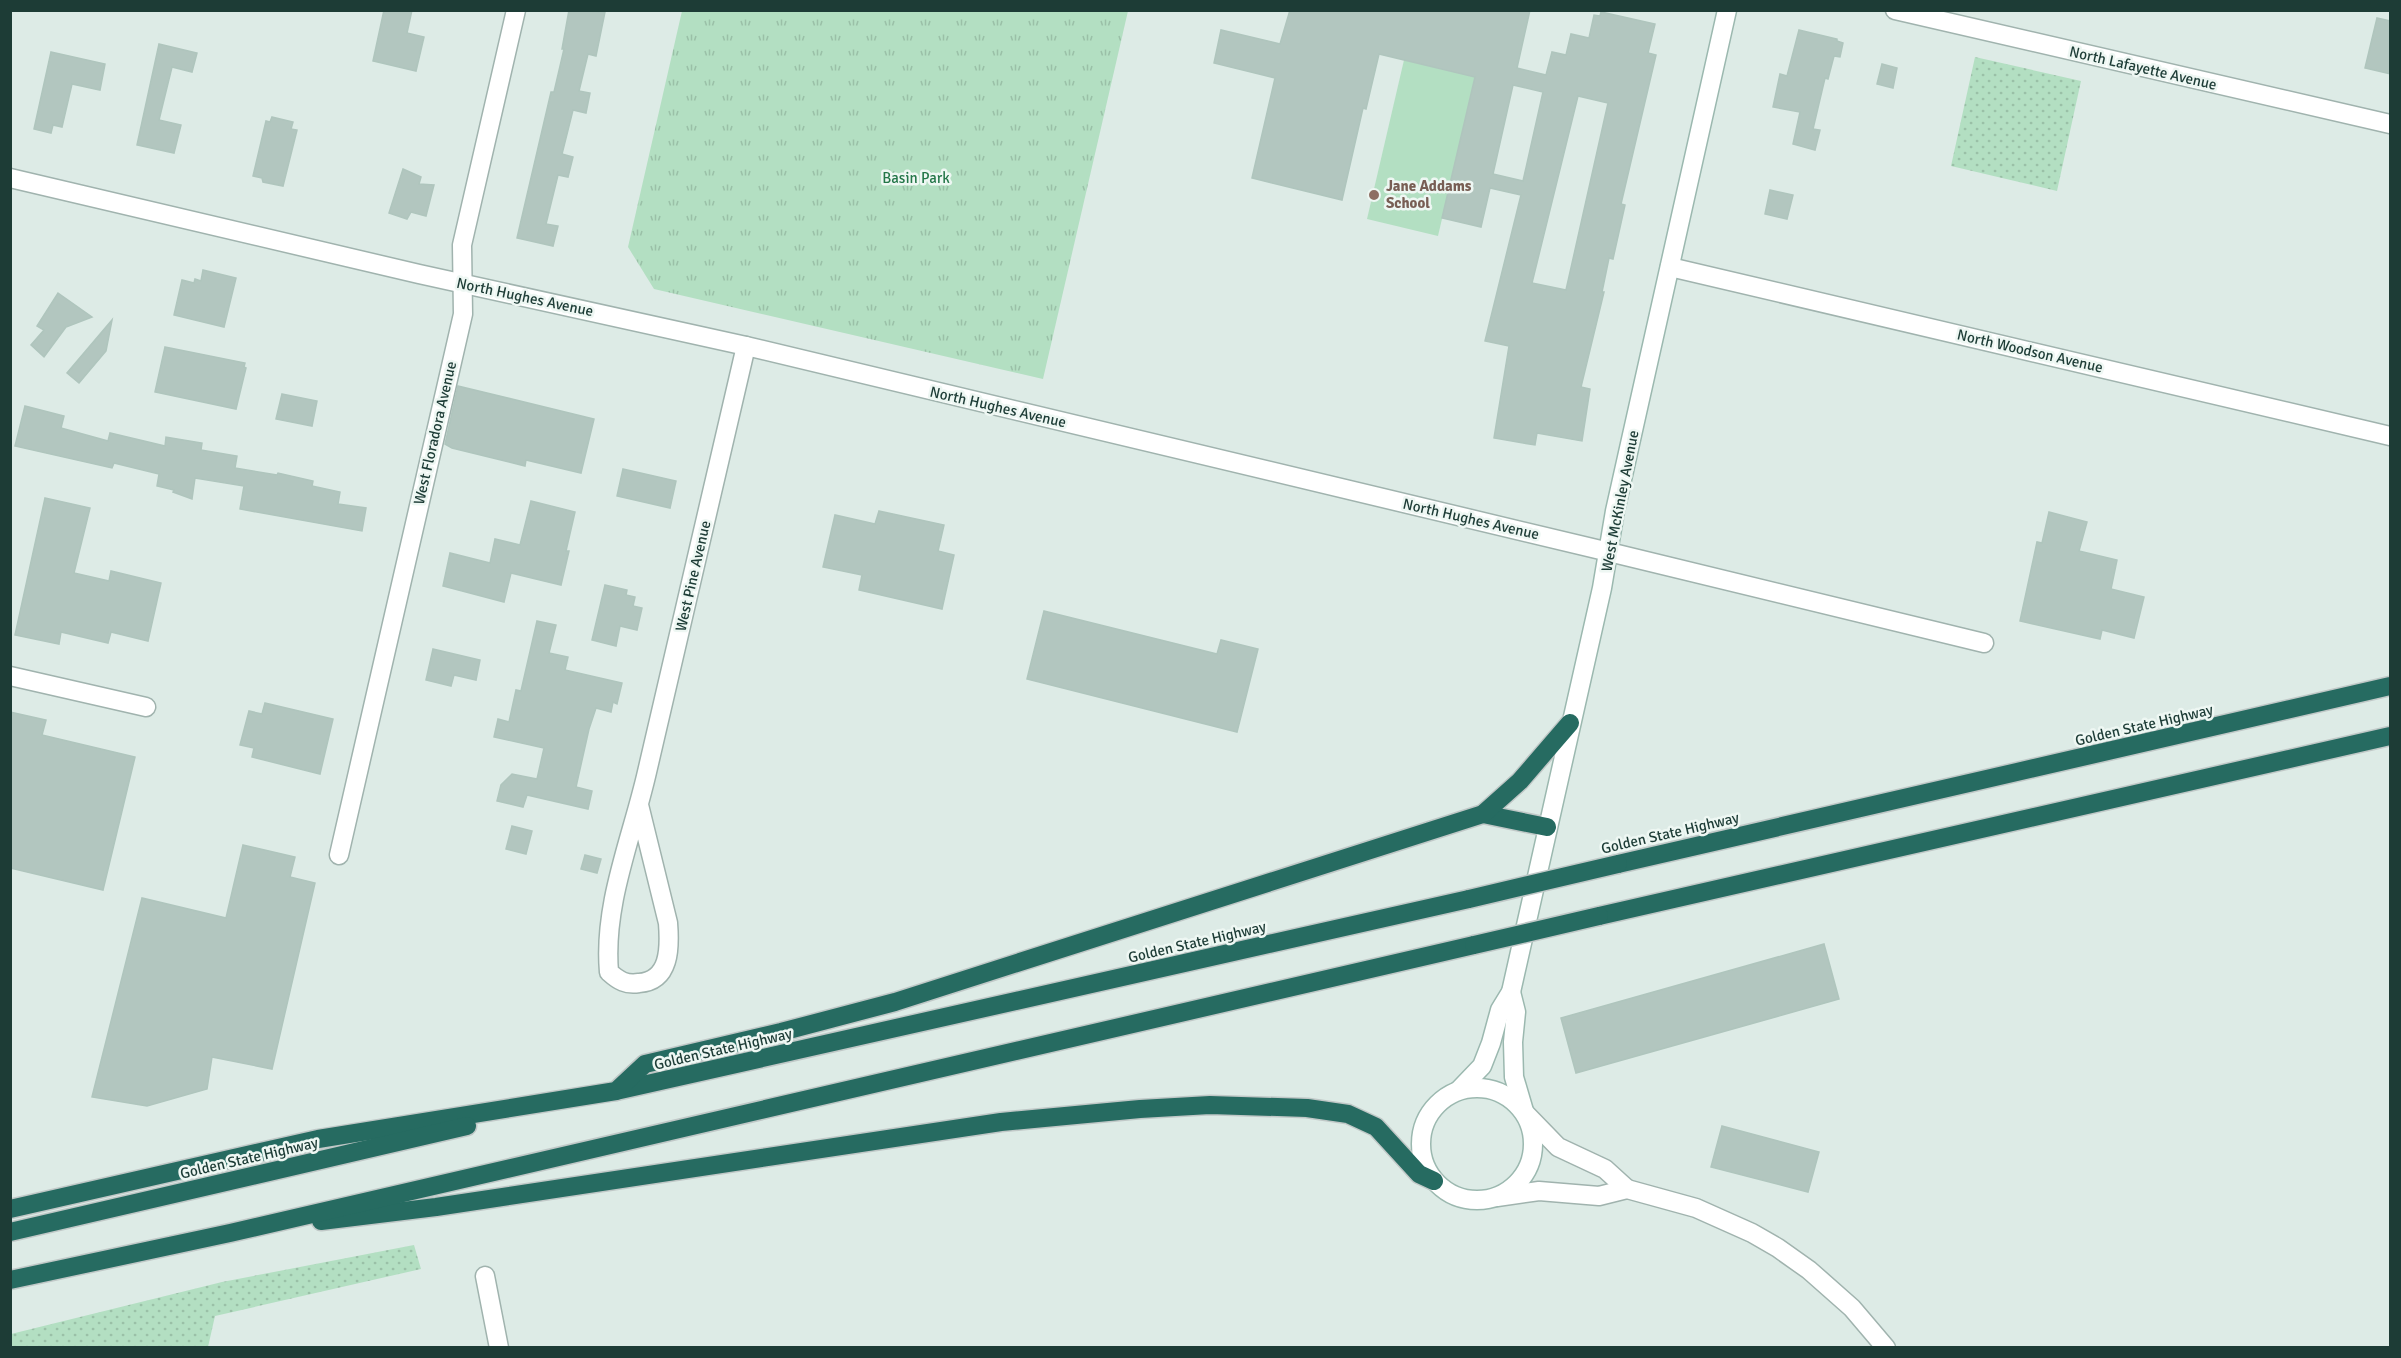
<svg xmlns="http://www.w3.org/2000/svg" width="2401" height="1358" font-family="Signika,sans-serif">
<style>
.grass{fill:url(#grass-dots)}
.park{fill:url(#park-tufts)}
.pitch{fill:#b3dfc2}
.building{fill:#b2c6bf;stroke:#afc5bd;stroke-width:1.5;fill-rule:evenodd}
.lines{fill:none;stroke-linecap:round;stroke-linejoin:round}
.minor-casing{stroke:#a0b3ae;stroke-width:21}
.tertiary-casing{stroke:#a0b3ae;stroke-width:21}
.secondary-casing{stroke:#9bb8af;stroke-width:21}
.motorway-casing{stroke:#c0c8c7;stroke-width:21}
.minor{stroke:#fff;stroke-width:18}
.tertiary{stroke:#fff;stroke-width:18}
.secondary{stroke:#fff;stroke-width:18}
.motorway{stroke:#266b61;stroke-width:18}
.motorway-bridge-casing{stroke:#c0c8c7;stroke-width:21;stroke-linecap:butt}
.motorway-bridge{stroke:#266b61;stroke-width:18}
.education-dot{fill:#8d6e63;stroke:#eef7f3;stroke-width:2}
.labels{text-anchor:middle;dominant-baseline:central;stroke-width:5;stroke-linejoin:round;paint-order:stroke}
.street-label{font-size:15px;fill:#1d3c36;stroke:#eef7f3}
.park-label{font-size:15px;fill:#247749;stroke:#eef7f3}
.education-label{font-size:15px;font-weight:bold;fill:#785e54;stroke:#eef7f3;text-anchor:start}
</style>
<defs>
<pattern id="grass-dots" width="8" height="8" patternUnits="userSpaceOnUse" patternTransform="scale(1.5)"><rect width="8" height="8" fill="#b3dfc2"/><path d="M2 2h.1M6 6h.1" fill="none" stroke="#9ac0a7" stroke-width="1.8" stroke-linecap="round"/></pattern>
<pattern id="park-tufts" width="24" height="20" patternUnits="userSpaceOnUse" patternTransform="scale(1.5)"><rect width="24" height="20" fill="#b3dfc2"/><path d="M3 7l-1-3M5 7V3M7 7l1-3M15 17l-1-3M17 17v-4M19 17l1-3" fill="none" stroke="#9ac0a7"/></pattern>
</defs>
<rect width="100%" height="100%" fill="#ddebe6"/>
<g class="grass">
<path d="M 1975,57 L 2081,81 L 2057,191 L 1951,166 Z"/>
<path d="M 414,1245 L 421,1269 L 215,1316 L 208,1347 L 11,1347 L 11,1334 L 222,1282 Z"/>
</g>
<path class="park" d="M 682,11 L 1128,11 L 1043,379 L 654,289 L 628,247 Z"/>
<path class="pitch" d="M 1404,60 L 1475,77 L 1438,236 L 1367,219 Z"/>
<g class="building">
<path d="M 384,10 L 412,10 L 407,33 L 424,37 L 416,71 L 373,61 Z"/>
<path d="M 569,10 L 605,12 L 596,56 L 588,54 L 579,91 L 590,93 L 586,113 L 573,110 L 562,154 L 573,157 L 568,177 L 558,175 L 546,224 L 558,226 L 553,246 L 517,238 L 551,92 L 554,92 L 564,49 L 562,49 Z"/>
<path d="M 1290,10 L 1530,10 L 1517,68 L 1546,75 L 1552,52 L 1566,55 L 1571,34 L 1589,38 L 1594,15 L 1600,16 L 1601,12 L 1655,24 L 1648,53 L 1656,55 L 1621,204 L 1625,205 L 1613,259 L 1609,258 L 1602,292 L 1604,292 L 1581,387 L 1590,389 L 1582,441 L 1537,433 L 1535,445 L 1494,438 L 1509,346 L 1485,341 L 1521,195 L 1490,188 L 1481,227 L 1442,218 L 1475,77 L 1379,54 L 1366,109 L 1363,108 L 1342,200 L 1252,178 L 1275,78 L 1214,63 L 1221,30 L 1280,44 ZM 1513,85 L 1543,92 L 1523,181 L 1493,174 ZM 1578,96 L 1608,103 L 1566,290 L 1532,283 Z"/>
<path d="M 2377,18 L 2391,21 L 2391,74 L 2365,68 Z"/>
<path d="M 1799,30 L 1837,39 L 1837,41 L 1843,43 L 1840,57 L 1834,56 L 1828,79 L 1825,78 L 1813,129 L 1820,130 L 1815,150 L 1793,144 L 1800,112 L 1773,107 L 1780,74 L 1787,76 Z"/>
<path d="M 159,44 L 197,53 L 192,72 L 172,67 L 159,120 L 181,125 L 174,153 L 137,145 Z"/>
<path d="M 51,52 L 105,64 L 100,90 L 72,84 L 62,127 L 53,125 L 51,133 L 34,129 Z"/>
<path d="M 1882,64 L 1897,68 L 1893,88 L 1877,84 Z"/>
<path d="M 272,117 L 293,122 L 291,129 L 297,130 L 283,186 L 263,182 L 262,178 L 253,176 L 266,121 L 270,122 Z"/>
<path d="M 403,169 L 421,177 L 419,184 L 434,185 L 426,216 L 411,212 L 407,219 L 389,213 Z"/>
<path d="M 1770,190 L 1793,195 L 1787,219 L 1765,214 Z"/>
<path d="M 203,270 L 236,278 L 224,327 L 174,315 L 182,280 L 194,283 L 195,279 L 201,281 Z"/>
<path d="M 58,293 L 92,317 L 66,327 L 44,357 L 31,345 L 44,330 L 37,326 Z"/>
<path d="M 112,320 L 106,351 L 79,383 L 67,373 Z"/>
<path d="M 165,347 L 245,363 L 244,367 L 246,368 L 236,409 L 155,392 Z"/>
<path d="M 458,386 L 594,419 L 581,473 L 526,460 L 525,466 L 452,448 L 445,444 Z"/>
<path d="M 282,394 L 317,401 L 312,426 L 276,419 Z"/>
<path d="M 25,406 L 64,416 L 61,428 L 108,441 L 110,433 L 165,446 L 166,437 L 202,443 L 201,450 L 237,456 L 235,468 L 277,475 L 278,473 L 313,481 L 312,486 L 340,492 L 338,504 L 366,508 L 362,531 L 240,509 L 244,486 L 195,478 L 192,499 L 173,492 L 174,490 L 157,486 L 159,474 L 114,463 L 112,468 L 15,446 Z"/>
<path d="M 623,469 L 676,481 L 670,508 L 617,496 Z"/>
<path d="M 45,498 L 90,508 L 74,573 L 109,581 L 111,571 L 161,583 L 148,641 L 111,632 L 108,643 L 61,632 L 59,644 L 15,635 Z"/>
<path d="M 531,501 L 575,512 L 566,551 L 569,551 L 561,585 L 511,573 L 504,602 L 443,586 L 450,553 L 490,563 L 495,539 L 520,545 Z"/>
<path d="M 879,511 L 944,525 L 938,551 L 954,555 L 942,609 L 859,590 L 862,575 L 823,567 L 835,515 L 875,524 Z"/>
<path d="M 2049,512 L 2087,522 L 2079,551 L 2117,560 L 2111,589 L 2144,597 L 2134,638 L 2102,630 L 2100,639 L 2020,621 L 2037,542 L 2042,543 Z"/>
<path d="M 605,585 L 627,590 L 626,595 L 635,597 L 633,606 L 642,608 L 637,630 L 620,626 L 616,646 L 592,640 Z"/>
<path d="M 1044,611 L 1217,654 L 1221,640 L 1258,649 L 1237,732 L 1027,679 Z"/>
<path d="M 537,621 L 556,625 L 549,653 L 568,657 L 565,670 L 622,683 L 617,704 L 613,702 L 611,712 L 596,708 L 589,729 L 576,787 L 592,791 L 588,809 L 527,795 L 523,807 L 497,801 L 501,785 L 512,774 L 537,779 L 544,748 L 494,737 L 498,719 L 509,722 L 516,690 L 521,691 Z"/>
<path d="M 433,649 L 480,660 L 476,680 L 454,675 L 451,686 L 426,680 Z"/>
<path d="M 265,703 L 333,719 L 320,774 L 252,757 L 254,748 L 240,745 L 249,711 L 262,714 Z"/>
<path d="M 10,712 L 46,720 L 42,735 L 135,757 L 103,890 L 10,868 Z"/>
<path d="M 512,826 L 532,831 L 526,854 L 506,849 Z"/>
<path d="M 243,845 L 295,857 L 290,877 L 315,883 L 272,1069 L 212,1057 L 207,1089 L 147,1106 L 92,1097 L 142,898 L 226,918 Z"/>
<path d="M 585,855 L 601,859 L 597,873 L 581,869 Z"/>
<path d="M 1824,944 L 1839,999 L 1576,1073 L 1561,1018 Z"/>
<path d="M 1722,1126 L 1819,1152 L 1808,1192 L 1711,1167 Z"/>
</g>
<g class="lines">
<defs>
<g id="minor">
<path d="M 1895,10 L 2390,124"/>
<path d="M 1670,267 L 2390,436"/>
<path d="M 1609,552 L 1984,643"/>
<path d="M 10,676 L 146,707"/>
<path d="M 639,805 L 668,923 C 670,948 670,981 639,983 C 626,985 619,981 609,972 C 603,904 632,838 647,772 C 680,630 713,488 746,346"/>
<path d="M 339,855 L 463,314 L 462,245 L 516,10"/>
<path d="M 485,1276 L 499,1348"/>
</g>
<g id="tertiary">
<path d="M 10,178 L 419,274 L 746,346 L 1609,552"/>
<path d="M 1524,1112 L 1558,1147 L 1605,1169 L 1627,1189"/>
<path d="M 1497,1197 L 1539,1191 L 1599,1196 L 1627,1189 L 1696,1208 L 1752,1233 L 1778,1248 L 1809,1270 L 1852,1308 L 1886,1348"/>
</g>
<g id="secondary">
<path d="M 1511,992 L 1516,1012 L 1513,1042 L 1514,1077 L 1524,1111"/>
<circle cx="1477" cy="1144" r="56"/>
<path d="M 1459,1090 L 1482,1066 L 1491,1043 L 1500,1010 L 1511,992 L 1602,588 L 1615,511 L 1727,10"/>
</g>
<g id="motorway">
<path d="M 1483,814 L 1547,827"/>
<path d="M 1618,864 L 2390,686"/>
<path d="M 1599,916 L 2390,736"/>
<path d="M 616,1091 L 1469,899"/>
<path d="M 10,1209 L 318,1139 L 616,1091 L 645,1064 L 781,1032 L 895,1002 L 1483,814 L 1520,781 L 1570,723"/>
<path d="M 321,1221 L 436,1207 L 1001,1122 L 1140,1109 L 1210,1105 L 1307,1108 L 1348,1114 L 1376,1127 L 1419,1174 L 1434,1181"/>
<path d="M 10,1232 L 467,1126"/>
<path d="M 10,1280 L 230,1233 L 1474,945"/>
</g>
</defs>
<use href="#minor" class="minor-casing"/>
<use href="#tertiary" class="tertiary-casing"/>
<use href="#secondary" class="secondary-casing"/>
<use href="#motorway" class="motorway-casing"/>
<use href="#minor" class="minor"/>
<use href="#tertiary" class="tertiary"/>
<use href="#secondary" class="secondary"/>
<use href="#motorway" class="motorway"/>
<defs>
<g id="motorway-bridge">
<path d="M 1469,899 L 1618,864"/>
<path d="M 1474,945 L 1599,916"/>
</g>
</defs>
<use href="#motorway-bridge" class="motorway-bridge-casing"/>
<use href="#motorway-bridge" class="motorway-bridge"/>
</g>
<circle class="education-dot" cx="1374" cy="195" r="6"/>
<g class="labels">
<g class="street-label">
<text transform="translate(2143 68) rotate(13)">North Lafayette Avenue</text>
<text transform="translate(525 297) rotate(12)">North Hughes Avenue</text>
<text transform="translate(2030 351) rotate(13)">North Woodson Avenue</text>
<text transform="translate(998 407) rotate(13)">North Hughes Avenue</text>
<text transform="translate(435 433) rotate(-77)">West Floradora Avenue</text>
<text transform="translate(1620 501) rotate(-79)">West McKinley Avenue</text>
<text transform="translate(1471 519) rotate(13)">North Hughes Avenue</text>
<text transform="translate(693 576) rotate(-77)">West Pine Avenue</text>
<text transform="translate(2144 725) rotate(-13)">Golden State Highway</text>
<text transform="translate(1670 833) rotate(-13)">Golden State Highway</text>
<text transform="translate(1197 942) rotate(-13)">Golden State Highway</text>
<text transform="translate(723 1049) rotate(-13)">Golden State Highway</text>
<text transform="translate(249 1158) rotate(-13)">Golden State Highway</text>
</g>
<g class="park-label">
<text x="916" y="178">Basin Park</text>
</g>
<g class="education-label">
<text x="1386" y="186">Jane Addams<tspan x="1386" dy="17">School</tspan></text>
</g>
</g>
<rect width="2401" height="1358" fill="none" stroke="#1d3c36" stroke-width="24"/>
</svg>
